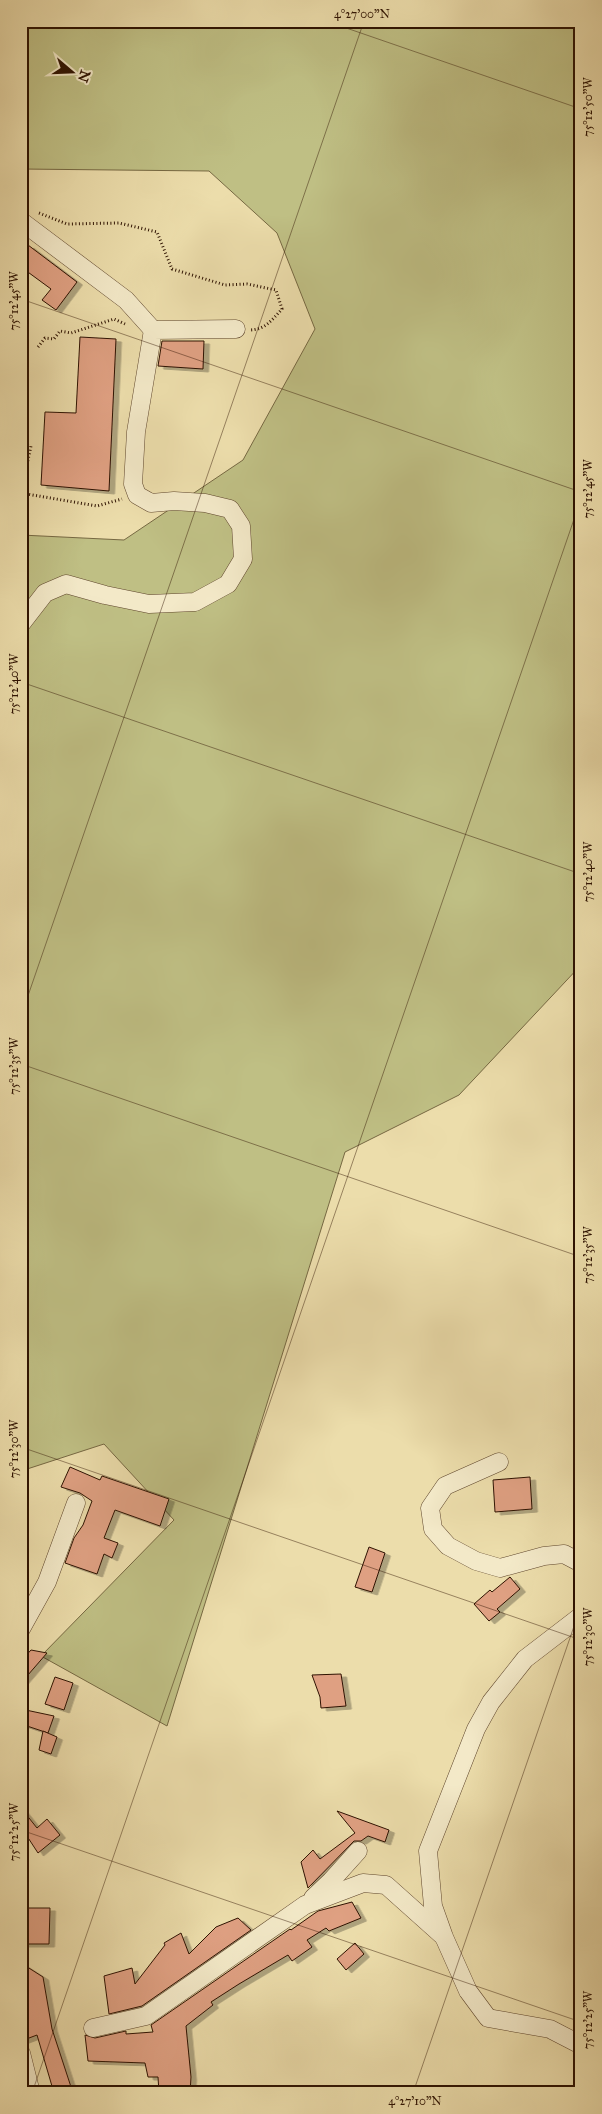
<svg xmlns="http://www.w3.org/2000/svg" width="602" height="2114" font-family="'IM FELL Great Primer',serif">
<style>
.green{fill:#bfbf84;stroke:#766842}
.building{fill:#dfa082;stroke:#2e1201;filter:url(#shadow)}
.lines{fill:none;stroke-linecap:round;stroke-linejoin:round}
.minor-casing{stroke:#5e452c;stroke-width:19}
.path{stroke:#2e1201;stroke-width:3;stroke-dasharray:1 2.5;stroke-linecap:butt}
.minor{stroke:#f3e9c8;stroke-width:18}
.ticks{fill:none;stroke:#2e1201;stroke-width:1;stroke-opacity:0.45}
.neatline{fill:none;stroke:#2e1201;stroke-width:2}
.ticks-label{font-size:12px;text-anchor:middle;fill:#2e1201}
</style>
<defs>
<filter id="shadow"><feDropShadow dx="5.5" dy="3" stdDeviation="0" flood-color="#0004"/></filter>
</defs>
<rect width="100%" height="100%" fill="#ecddab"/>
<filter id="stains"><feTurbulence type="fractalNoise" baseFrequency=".004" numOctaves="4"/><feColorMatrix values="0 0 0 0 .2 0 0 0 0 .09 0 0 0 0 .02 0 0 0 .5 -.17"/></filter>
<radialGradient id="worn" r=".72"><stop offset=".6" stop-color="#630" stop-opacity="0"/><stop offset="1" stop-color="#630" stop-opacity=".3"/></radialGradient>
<path class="green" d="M 21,21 L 581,21 L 581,965 L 459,1095 L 345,1152 L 167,1726 L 41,1656 L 174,1520 L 104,1444 L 21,1471 L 21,535 L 124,540 L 243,460 L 315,329 L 277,233 L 209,171 L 21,169 Z"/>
<g class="building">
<path d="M 28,245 L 77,282 L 56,310 L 42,300 L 51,289 L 21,267 L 21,255 Z"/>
<path d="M 80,337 L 116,339 L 109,491 L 41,485 L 45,412 L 76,413 Z"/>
<path d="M 162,341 L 204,341 L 203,369 L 158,366 Z"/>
<path d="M 70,1467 L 100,1480 L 102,1476 L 169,1499 L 160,1526 L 115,1510 L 104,1538 L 118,1543 L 112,1558 L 104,1554 L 97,1574 L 65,1563 L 74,1538 L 83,1525 L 92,1501 L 80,1493 L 61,1487 Z"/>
<path d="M 530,1477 L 532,1509 L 495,1512 L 493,1480 Z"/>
<path d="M 369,1547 L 385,1553 L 372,1592 L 355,1587 Z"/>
<path d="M 510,1577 L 520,1589 L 497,1609 L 500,1612 L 489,1621 L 474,1604 L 490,1590 L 492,1592 Z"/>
<path d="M 31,1650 L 47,1653 L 21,1683 L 21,1661 Z"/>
<path d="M 341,1674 L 346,1706 L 321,1708 L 320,1697 L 312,1675 Z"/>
<path d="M 55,1677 L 73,1683 L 64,1710 L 45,1704 Z"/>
<path d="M 21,1709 L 54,1716 L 48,1733 L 21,1724 Z"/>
<path d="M 43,1731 L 57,1737 L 51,1754 L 39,1750 Z"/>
<path d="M 21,1808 L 37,1828 L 47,1819 L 60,1835 L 38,1853 L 21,1827 Z"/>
<path d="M 337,1811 L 389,1830 L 385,1842 L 368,1836 L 361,1841 L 354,1841 L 308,1888 L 301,1862 L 313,1850 L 320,1859 L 355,1833 Z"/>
<path d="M 352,1902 L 361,1918 L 329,1931 L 326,1928 L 307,1940 L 312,1947 L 292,1961 L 288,1955 L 239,1984 L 211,2002 L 213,2005 L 186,2026 L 191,2077 L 190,2093 L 159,2093 L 158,2077 L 148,2077 L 145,2063 L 88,2061 L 85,2035 L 95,2038 L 126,2031 L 126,2034 L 153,2032 L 151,2025 L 290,1929 L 291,1930 L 318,1911 Z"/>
<path d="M 22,1908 L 50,1908 L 49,1944 L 21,1944 Z"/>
<path d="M 238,1918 L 251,1930 L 142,2006 L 109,2014 L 104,1976 L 132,1968 L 135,1984 L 165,1945 L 164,1943 L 181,1933 L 189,1954 L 216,1927 Z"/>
<path d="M 355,1943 L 364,1954 L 346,1970 L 337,1959 Z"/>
<path d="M 21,1963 L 43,1977 L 52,2029 L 73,2093 L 54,2093 L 37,2035 L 21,2041 Z"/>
</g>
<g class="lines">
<defs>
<g id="minor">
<path d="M 21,221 L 126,300 L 153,330"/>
<path d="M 21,624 L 45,593 L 66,584 L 105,595 L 149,604 L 195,602 L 228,584 L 243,559 L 241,526 L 230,509 L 205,503 L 174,501 L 151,503 L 137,495 L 133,484 L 136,432 L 153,330 L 236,329"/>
<path d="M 499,1462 L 445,1486 L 430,1508 L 433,1529 L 448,1546 L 476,1561 L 500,1568 L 544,1556 L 564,1554 L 581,1563"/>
<path d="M 581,1616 L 525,1659 L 491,1702 L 476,1729 L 428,1851 L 433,1906 L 444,1937 L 468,1991 L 488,2018 L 550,2029 L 581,2045"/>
<path d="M 21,1629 L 47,1582 L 76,1503"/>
<path d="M 313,1898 L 331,1881 L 358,1851"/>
<path d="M 93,2028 L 146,2016 L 305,1905 L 363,1883 L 386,1885 L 443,1936"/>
<path d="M 21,2053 L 31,2093"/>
</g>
</defs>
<use href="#minor" class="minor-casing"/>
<g class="path">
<path d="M 39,213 L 67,224 L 119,223 L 157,232 L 172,269 L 225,285 L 247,284 L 276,290 L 282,309 C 272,320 265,330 249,330"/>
<path d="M 38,347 L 45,338 L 54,339 L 60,331 L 71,333 L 114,319 L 125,324"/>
<path d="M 21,444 L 31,446 L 21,493 L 97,506 L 122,499"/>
</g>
<use href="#minor" class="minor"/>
</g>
<path class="ticks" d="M 326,21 L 581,109M 21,299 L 581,492M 21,682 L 581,874M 21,1016 L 364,21M 21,1064 L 581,1257M 21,1447 L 581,1640M 21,1830 L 581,2022M 32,2093 L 581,499M 413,2093 L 581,1606"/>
<rect width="602" height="2114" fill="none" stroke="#ecddab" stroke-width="55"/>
<g transform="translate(72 72) rotate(109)" stroke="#f3e9c8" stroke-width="4" paint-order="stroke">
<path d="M0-4L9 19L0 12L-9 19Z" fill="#2e1201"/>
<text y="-8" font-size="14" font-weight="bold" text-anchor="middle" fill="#2e1201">N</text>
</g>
<rect x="28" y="28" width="546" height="2058" class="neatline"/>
<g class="ticks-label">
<text x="362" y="18">4°27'00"N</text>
<text transform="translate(588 107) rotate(-90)" y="4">75°12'50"W</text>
<text transform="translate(14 301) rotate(-90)" y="4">75°12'45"W</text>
<text transform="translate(588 489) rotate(-90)" y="4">75°12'45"W</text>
<text transform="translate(14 684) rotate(-90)" y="4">75°12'40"W</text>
<text transform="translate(588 872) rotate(-90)" y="4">75°12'40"W</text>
<text transform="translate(14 1066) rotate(-90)" y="4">75°12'35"W</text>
<text transform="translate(588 1255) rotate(-90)" y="4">75°12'35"W</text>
<text transform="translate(14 1449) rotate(-90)" y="4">75°12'30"W</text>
<text transform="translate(588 1637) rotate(-90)" y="4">75°12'30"W</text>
<text transform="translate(14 1832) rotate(-90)" y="4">75°12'25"W</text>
<text transform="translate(588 2020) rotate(-90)" y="4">75°12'25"W</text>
<text x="415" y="2105">4°27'10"N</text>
</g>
<rect width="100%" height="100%" filter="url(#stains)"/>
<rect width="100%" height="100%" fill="url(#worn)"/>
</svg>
